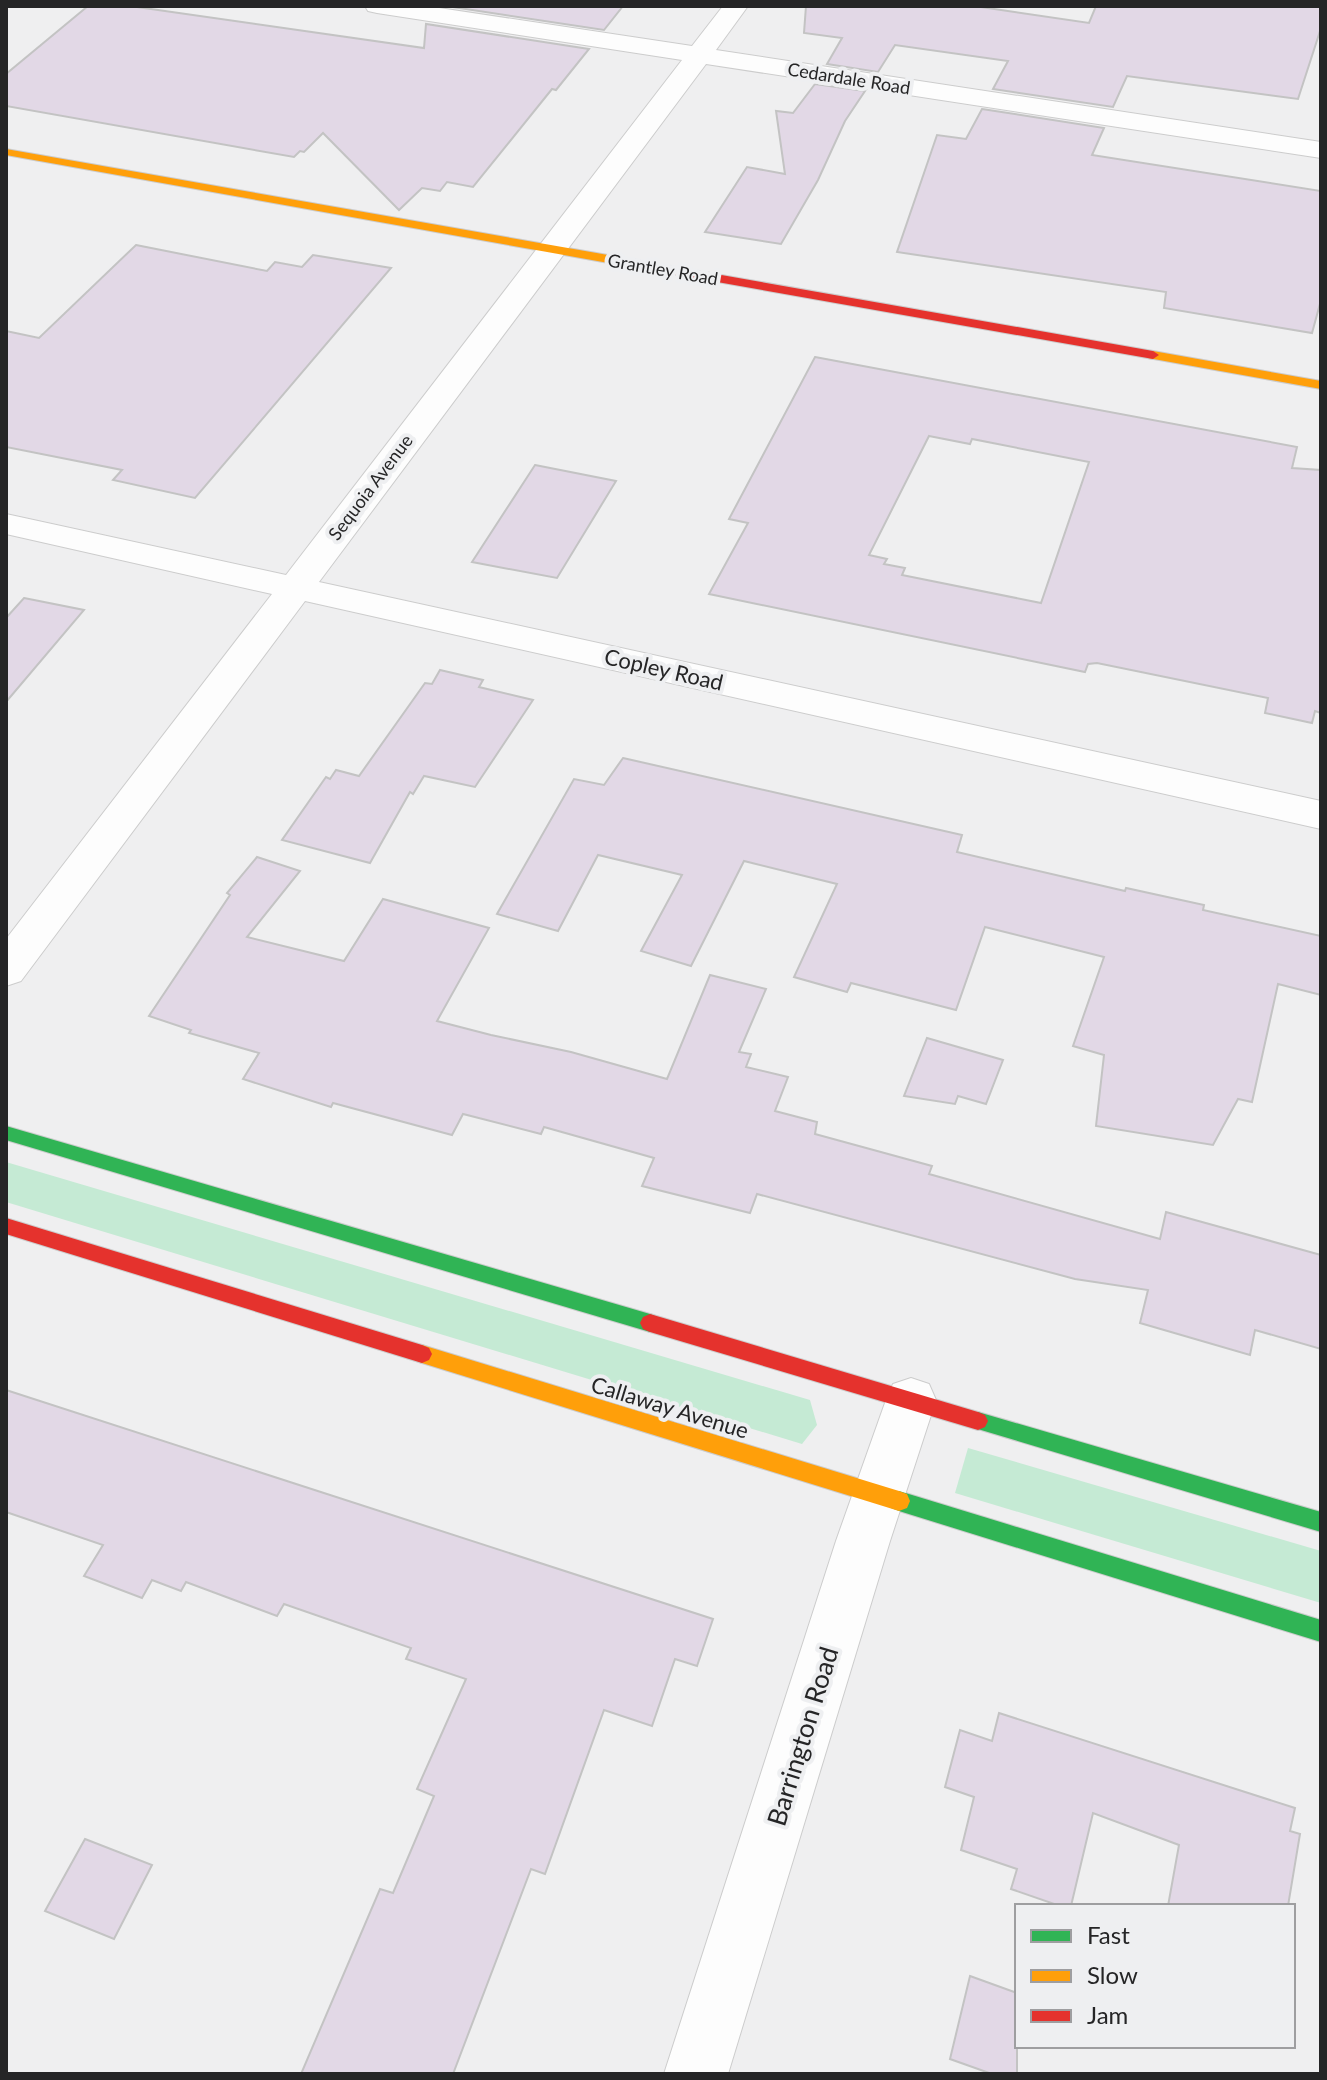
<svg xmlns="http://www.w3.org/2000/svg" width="1327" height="2080" font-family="Lato,sans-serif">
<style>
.green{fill:#c5ead4}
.building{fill:#e2d8e6;stroke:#c3c3c3;stroke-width:2;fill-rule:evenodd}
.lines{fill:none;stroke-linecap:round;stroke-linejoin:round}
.street-casing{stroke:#ccc;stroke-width:2}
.fast-casing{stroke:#ccc;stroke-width:2}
.slow-casing{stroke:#ccc;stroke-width:2}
.jam-casing{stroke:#ccc;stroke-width:2}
.street{fill:#fdfdfd;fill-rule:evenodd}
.fast{fill:#30b455;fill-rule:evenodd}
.slow{fill:#ff9f0a;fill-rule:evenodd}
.jam{fill:#e5322d;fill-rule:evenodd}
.labels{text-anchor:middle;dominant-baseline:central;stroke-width:8;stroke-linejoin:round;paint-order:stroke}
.far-street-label{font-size:18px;fill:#252526;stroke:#eeeff1}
.street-label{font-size:22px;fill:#252526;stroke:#eeeff1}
.near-street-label{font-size:26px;fill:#252526;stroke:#eeeff1}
</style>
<rect width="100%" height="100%" fill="#efeff0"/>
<g class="green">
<path d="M 6,1162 L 810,1400 L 817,1425 L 802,1444 L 6,1202 Z"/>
<path d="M 968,1448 L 1321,1551 L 1321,1603 L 955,1493 Z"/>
</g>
<g class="building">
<path d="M 88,6 L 130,6 L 424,48 L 426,24 L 589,49 L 556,90 L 552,89 L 473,187 L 447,182 L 440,191 L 422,188 L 399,210 L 323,133 L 304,152 L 300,151 L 294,157 L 6,106 L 6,74 Z"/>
<path d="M 446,6 L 623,6 L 604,30 Z"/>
<path d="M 806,6 L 974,6 L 1089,23 L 1096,6 L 1321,6 L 1321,28 L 1298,99 L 1127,76 L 1113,107 L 993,89 L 1008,61 L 895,45 L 878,72 L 827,64 L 842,38 L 804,33 Z"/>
<path d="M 815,84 L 865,91 L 845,121 L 818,180 L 781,244 L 705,232 L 747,167 L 785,174 L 776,111 L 793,113 Z"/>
<path d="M 982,109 L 1104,128 L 1092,155 L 1321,191 L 1321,300 L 1312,333 L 1164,308 L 1166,292 L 897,252 L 937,135 L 966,139 Z"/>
<path d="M 136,245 L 267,271 L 275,262 L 302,267 L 313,255 L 391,268 L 195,498 L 113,480 L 122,470 L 6,447 L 6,331 L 39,338 Z"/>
<path d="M 815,357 L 1297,447 L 1292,468 L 1321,470 L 1321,713 L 1315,711 L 1312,723 L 1265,713 L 1268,698 L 1097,663 L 1088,664 L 1085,672 L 709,594 L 748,523 L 729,519 ZM 929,436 L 970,444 L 972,439 L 1089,462 L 1041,603 L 902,575 L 905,568 L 884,564 L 887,559 L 869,555 Z"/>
<path d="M 535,465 L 616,481 L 557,578 L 472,562 Z"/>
<path d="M 24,598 L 84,610 L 6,702 L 6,618 Z"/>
<path d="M 440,670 L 483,680 L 479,687 L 533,700 L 475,787 L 424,776 L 413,794 L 410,792 L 370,863 L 282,840 L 326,777 L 330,779 L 336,770 L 359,776 L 425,683 L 432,684 Z"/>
<path d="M 623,758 L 962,835 L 957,852 L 1125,891 L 1126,888 L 1204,905 L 1203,910 L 1321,936 L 1321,995 L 1278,984 L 1252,1102 L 1238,1099 L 1213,1145 L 1096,1126 L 1104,1055 L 1073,1046 L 1104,957 L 985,927 L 956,1010 L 851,983 L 847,992 L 794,977 L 837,884 L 744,861 L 691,966 L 641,951 L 682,875 L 598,855 L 558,931 L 497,914 L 574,779 L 604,785 Z"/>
<path d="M 257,857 L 300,871 L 247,937 L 344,961 L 383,899 L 489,928 L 437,1021 L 491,1035 L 571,1052 L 667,1079 L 710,975 L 766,989 L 739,1052 L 751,1054 L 746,1067 L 788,1077 L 775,1111 L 817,1122 L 815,1134 L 932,1166 L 929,1174 L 1160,1239 L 1166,1212 L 1321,1255 L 1321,1349 L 1255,1330 L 1250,1355 L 1140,1323 L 1148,1290 L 1075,1279 L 757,1194 L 750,1213 L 642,1186 L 654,1158 L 544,1127 L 541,1134 L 463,1114 L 452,1135 L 333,1103 L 331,1107 L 243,1079 L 259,1053 L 189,1033 L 191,1030 L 149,1016 L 230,895 L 227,893 Z"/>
<path d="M 927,1038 L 1003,1060 L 986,1104 L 958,1096 L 955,1104 L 904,1096 Z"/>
<path d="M 6,1390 L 713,1619 L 697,1666 L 675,1659 L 652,1726 L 604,1710 L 545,1874 L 531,1869 L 453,2074 L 301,2074 L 380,1889 L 393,1893 L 434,1796 L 417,1789 L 466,1679 L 406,1659 L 411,1648 L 284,1604 L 277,1616 L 186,1582 L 181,1591 L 152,1580 L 142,1598 L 84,1576 L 103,1545 L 6,1512 Z"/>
<path d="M 999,1713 L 1295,1808 L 1290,1831 L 1300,1834 L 1288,1906 L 1168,1906 L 1179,1845 L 1093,1813 L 1071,1906 L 1060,1906 L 1011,1889 L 1017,1869 L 961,1850 L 974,1797 L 945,1787 L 960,1730 L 992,1741 Z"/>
<path d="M 85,1839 L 152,1865 L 114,1939 L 45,1911 Z"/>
<path d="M 970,1976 L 1017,1993 L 1017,2074 L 992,2074 L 950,2059 Z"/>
</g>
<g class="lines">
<defs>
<g id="street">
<path d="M 365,6 L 426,6 L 692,46 L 723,6 L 748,6 L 716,50 L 1321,142 L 1321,158 L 706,64 L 319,582 L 1321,801 L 1321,829 L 305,601 L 21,981 L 6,986 L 6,939 L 272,594 L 6,534 L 6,514 L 286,575 L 682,60 L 377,13 L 368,11 Z"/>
<path d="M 911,1378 L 929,1384 L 936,1400 L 890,1541 L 728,2074 L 664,2074 L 836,1541 L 886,1400 L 893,1384 Z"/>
</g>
<g id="fast">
<path d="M 6,1126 L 650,1314 L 657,1317 L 660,1323 L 657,1329 L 650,1332 L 6,1140 Z"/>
<path d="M 978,1412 L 1321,1512 L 1321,1532 L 971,1427 L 968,1421 L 971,1415 Z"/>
<path d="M 899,1491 L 1321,1620 L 1321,1642 L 899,1511 L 891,1508 L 888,1501 L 891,1494 Z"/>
</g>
<g id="slow">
<path d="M 6,149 L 642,261 L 648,265 L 642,269 L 6,155 Z"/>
<path d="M 1153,351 L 1321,381 L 1321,389 L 1148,358 L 1147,355 Z"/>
<path d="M 422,1345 L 899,1491 L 907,1494 L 910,1501 L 907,1508 L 899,1511 L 422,1363 L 415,1360 L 412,1354 L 415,1348 Z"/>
</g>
<g id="jam">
<path d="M 642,261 L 1153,351 L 1159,355 L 1153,359 L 638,268 L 638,262 Z"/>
<path d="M 6,1218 L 422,1345 L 429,1348 L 432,1354 L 429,1360 L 422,1363 L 6,1234 Z"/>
<path d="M 650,1314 L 978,1412 L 985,1415 L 988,1421 L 985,1427 L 978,1430 L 650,1332 L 643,1329 L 640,1323 L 643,1317 Z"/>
</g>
</defs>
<use href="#street" class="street-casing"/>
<use href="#fast" class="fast-casing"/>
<use href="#slow" class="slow-casing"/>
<use href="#jam" class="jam-casing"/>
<use href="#street" class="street"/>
<use href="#fast" class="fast"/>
<use href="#slow" class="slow"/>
<use href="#jam" class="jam"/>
</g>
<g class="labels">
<g class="far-street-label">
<text transform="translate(849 78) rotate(9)">Cedardale Road</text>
<text transform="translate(663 269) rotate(10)">Grantley Road</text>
<text transform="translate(370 487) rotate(-53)">Sequoia Avenue</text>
</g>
<g class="street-label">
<text transform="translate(664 669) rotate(13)">Copley Road</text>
<text transform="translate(670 1407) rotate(17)">Callaway Avenue</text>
</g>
<g class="near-street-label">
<text transform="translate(802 1736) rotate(-73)">Barrington Road</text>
</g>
</g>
<rect width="1327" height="2080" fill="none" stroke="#252526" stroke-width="16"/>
<rect x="1015" y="1904" width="280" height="144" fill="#eeeff1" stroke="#9e9ea0" stroke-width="2"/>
<rect x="1031" y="1930" width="40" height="12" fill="#30b455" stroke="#9e9ea0" stroke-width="2"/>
<text x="1087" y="1944" font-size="24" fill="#252526">Fast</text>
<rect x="1031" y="1970" width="40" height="12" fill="#ff9f0a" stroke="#9e9ea0" stroke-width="2"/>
<text x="1087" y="1984" font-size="24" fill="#252526">Slow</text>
<rect x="1031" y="2010" width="40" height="12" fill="#e5322d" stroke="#9e9ea0" stroke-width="2"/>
<text x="1087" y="2024" font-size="24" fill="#252526">Jam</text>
</svg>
